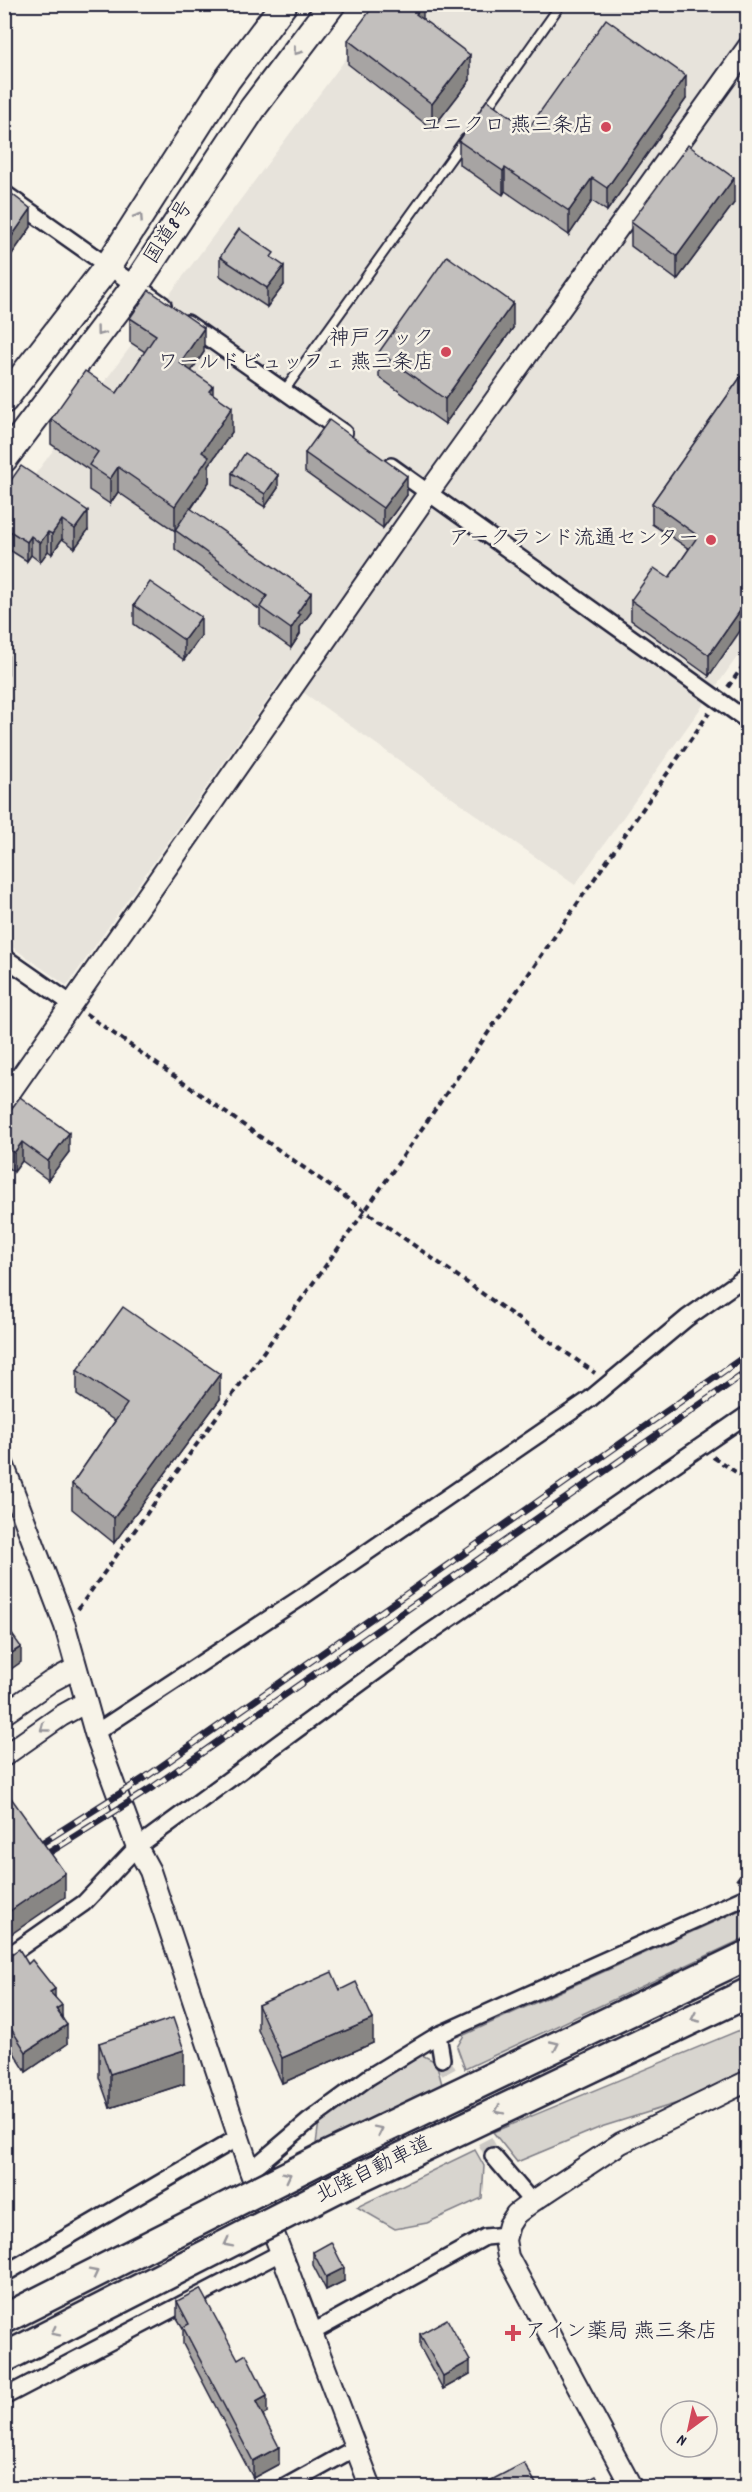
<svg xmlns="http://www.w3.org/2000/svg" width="752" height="2492" font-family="Dekko,'Klee One',sans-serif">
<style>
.built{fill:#e7e3db}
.green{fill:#d8d5cf;stroke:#7d7c85;stroke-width:1.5}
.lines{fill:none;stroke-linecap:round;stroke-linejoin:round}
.minor-tunnel{stroke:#ccc9c5;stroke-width:15;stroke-dasharray:15 8;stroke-linecap:butt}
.service-casing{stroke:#22223b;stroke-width:12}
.minor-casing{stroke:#22223b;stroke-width:20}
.tertiary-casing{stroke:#22223b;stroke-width:24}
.trunk-casing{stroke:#22223b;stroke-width:30}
.motorway-casing{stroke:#22223b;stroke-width:33}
.path{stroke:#22223b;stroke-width:4;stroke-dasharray:6 4.5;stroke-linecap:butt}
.service{stroke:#f7f3e8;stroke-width:8}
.minor{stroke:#f7f3e8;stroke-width:15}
.tertiary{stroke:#f7f3e8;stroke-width:20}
.trunk{stroke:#f7f3e8;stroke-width:26}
.motorway{stroke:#f7f3e8;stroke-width:28}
.rail-casing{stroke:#22223b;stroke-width:7}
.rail{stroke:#f7f3e8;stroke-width:4.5;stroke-dasharray:14;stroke-linecap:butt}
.motorway-bridge-casing{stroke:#22223b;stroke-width:33;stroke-linecap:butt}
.motorway-bridge{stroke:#f7f3e8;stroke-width:28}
.wall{fill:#a7a4a3;stroke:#22223b;stroke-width:1.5}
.shaded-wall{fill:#888684;stroke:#22223b;stroke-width:1.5}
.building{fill:#c2bfbd;stroke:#22223b;stroke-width:1.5}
.oneway{stroke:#97959a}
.poi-dot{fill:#d1495b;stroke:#f7f3e8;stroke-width:2}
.labels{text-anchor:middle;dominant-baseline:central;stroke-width:5;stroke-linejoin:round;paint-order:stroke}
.poi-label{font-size:21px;fill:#22223b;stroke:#f7f3e8;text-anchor:end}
.street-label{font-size:21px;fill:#22223b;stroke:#f7f3e8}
</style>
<rect width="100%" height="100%" fill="#f7f3e8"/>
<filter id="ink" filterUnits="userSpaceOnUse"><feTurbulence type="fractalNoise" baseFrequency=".0167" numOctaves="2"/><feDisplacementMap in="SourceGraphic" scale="12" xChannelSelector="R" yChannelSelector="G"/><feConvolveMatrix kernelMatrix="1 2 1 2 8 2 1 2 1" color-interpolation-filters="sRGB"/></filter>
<g filter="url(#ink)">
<path class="built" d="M 386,5 L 747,5 L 747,643 L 575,885 L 283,678 L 67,986 L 5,942 L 4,516 Z"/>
<g class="green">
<path d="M 747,1907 L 747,1937 L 465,2069 L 457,2047 L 464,2035 Z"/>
<path d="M 747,2027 L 747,2072 L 700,2096 L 601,2127 L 517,2162 L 493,2132 Z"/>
<path d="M 420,2054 L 436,2062 L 443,2088 L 316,2144 L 319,2121 Z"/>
<path d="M 475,2150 L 484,2166 L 482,2198 L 427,2223 L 395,2229 L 357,2207 Z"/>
</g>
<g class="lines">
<path class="minor-tunnel" d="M 442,2059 L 493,2156"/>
<defs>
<g id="service">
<path d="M 486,110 L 561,4"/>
<path d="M 284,391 L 465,139"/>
</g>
<g id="minor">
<path d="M 4,193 L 163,305"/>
<path d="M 187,323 L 344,433"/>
<path d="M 391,466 L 748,721"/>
<path d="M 4,957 L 73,1005"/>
<path d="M 95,1733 L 308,1593 L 590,1399 L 687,1318 L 748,1275"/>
<path d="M 4,1959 L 84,1903 L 137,1847 L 426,1635 L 748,1414"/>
<path d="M 438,2035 L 442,2059"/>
<path d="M 493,2156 L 532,2202"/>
<path d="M 250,2171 L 309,2121 L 369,2077 L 438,2035 L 748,1896"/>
<path d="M 4,2274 L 239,2137"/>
<path d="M 313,2332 L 485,2237 L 506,2235"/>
<path d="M 4,2397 L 282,2252"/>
<path d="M 283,2488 L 357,2447"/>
</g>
<g id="tertiary">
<path d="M 4,1101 L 429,492 L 748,47"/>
<path d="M 4,1466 L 65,1626 L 95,1733 L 137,1847 L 150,1871 L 250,2171 L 371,2488"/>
<path d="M 4,1714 L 50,1682 L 76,1668"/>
<path d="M 4,1756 L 61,1716 L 86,1702"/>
<path d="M 632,2488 L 508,2257 L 505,2240 L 509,2225 L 516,2214 L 532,2202 L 621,2143 L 748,2081"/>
</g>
<g id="trunk">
<path d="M 4,400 L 108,266 L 227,80 L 284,4"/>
<path d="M 4,459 L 135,286 L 253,108 L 332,4"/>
</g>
<g id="motorway">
<path d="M 327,2156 L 748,1955"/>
<path d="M 337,2188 L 748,1993"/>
</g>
</defs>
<use href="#service" class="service-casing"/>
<use href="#minor" class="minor-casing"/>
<use href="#tertiary" class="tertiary-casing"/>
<use href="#trunk" class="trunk-casing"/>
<use href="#motorway" class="motorway-casing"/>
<g class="path">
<path d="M 728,687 L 748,659"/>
<path d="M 86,1014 L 595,1373"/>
<path d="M 713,1457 L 748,1480"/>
<path d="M 78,1609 L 365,1211 L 709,713"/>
<path d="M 737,1881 L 748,1865"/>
</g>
<use href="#service" class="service"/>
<use href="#minor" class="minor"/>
<use href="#tertiary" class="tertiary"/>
<use href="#trunk" class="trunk"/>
<use href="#motorway" class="motorway"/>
<defs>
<g id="rail">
<path d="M 36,1861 L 153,1787 L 748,1371"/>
<path d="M 4,1867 L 146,1777 L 748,1354"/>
</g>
</defs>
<use href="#rail" class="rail-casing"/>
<use href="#rail" class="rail"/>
<defs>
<g id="motorway-bridge">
<path d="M 4,2319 L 327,2156"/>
<path d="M 4,2358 L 337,2188"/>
</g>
</defs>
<use href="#motorway-bridge" class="motorway-bridge-casing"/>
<use href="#motorway-bridge" class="motorway-bridge"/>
</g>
<g class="wall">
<path d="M 423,19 L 470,80 L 432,129 L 348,64 L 348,40 Z"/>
<path d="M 686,99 L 607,211 L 592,201 L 569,235 L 505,191 L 503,195 L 459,164 L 459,141 Z"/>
<path d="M 4,188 L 31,227 L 5,264 L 4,264 Z"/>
<path d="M 734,203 L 677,280 L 631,246 L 631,222 Z"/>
<path d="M 220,257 L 274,259 L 284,285 L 267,307 L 220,276 Z"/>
<path d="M 130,318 L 204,352 L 191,371 L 213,394 L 232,432 L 209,465 L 209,482 L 191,509 L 311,612 L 300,627 L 300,634 L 291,648 L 260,626 L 260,610 L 175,549 L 175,531 L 118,492 L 110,504 L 89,490 L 89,470 L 51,444 L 51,419 L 117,393 L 145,352 L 130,342 Z"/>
<path d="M 513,328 L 445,424 L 379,377 L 379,352 Z"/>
<path d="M 747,368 L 709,676 L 631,620 L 631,600 L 669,578 L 689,549 L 652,524 L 652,503 Z"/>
<path d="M 305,453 L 407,495 L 383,528 L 305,472 Z"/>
<path d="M 232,473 L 278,488 L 265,507 L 232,486 Z"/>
<path d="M 4,490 L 88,530 L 75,548 L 62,539 L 52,554 L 48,551 L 40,562 L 31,555 L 27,561 L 5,547 Z"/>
<path d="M 134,605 L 201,636 L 184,660 L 134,624 Z"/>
<path d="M 4,1119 L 69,1152 L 48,1180 L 22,1161 L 14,1172 L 4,1165 Z"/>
<path d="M 77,1370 L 220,1399 L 114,1543 L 72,1509 L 72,1484 L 115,1421 L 77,1395 Z"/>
<path d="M 4,1959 L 28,1964 L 55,1997 L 62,2016 L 67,2044 L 26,2072 L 8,2043 L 4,2045 Z"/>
<path d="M 340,1990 L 373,2043 L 282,2083 L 258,2030 L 258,2005 Z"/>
<path d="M 99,2043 L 184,2084 L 110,2108 L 99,2077 Z"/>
<path d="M 313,2252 L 344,2281 L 326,2290 L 313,2265 Z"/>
<path d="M 177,2301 L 267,2413 L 263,2415 L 279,2464 L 253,2478 L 183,2344 L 183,2328 L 177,2318 Z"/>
<path d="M 420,2334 L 470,2374 L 443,2389 L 420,2347 Z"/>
</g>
<g class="shaded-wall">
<path d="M 423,5 L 423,29 L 416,14 Z"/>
<path d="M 470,55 L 470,80 L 432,129 L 432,104 Z"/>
<path d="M 686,76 L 686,99 L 607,211 L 607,188 Z"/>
<path d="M 505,168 L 505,191 L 503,195 L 503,171 Z"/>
<path d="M 592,178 L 592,201 L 569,235 L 569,211 Z"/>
<path d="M 734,178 L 734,203 L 677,280 L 677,256 Z"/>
<path d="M 31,209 L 31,227 L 5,264 L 5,246 Z"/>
<path d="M 284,266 L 284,285 L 267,307 L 267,288 Z"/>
<path d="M 513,303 L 513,328 L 445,424 L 445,399 Z"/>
<path d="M 204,328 L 204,352 L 180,388 L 180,363 Z"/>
<path d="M 213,386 L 213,410 L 209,391 Z"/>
<path d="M 232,407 L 232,432 L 209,465 L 209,482 L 175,531 L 175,506 L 202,452 Z"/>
<path d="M 118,467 L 118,492 L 110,504 L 110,479 Z"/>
<path d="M 278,475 L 278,488 L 265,507 L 265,494 Z"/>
<path d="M 407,476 L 407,495 L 383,528 L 383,508 Z"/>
<path d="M 88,511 L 88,530 L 75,548 L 75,529 Z"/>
<path d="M 62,520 L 62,539 L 52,554 L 52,534 Z"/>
<path d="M 48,532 L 48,551 L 40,562 L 40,543 Z"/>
<path d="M 31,536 L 31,555 L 27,561 L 27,542 Z"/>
<path d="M 311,593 L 311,612 L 300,627 L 300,634 L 291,648 L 291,629 L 297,613 Z"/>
<path d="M 747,601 L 747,621 L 709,676 L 709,655 Z"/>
<path d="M 201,617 L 201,636 L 184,660 L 184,640 Z"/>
<path d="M 8,650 L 8,675 L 4,680 L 4,655 Z"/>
<path d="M 69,1133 L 69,1152 L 48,1180 L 48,1161 Z"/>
<path d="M 22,1142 L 22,1161 L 14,1172 L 14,1153 Z"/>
<path d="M 220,1374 L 220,1399 L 114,1543 L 114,1518 Z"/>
<path d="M 21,1647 L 21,1662 L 4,1674 L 4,1658 Z"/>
<path d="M 65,1873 L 65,1897 L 4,1939 L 4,1915 Z"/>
<path d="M 55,1989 L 55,2008 L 50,1992 Z"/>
<path d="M 62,2005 L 62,2025 L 56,2009 Z"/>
<path d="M 373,2019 L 373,2043 L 282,2083 L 282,2058 Z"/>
<path d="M 8,2024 L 8,2043 L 4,2045 L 4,2026 Z"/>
<path d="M 67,2025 L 67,2044 L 26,2072 L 26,2052 Z"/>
<path d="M 184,2050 L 184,2084 L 110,2108 L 110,2074 Z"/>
<path d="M 344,2268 L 344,2281 L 326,2290 L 326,2277 Z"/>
<path d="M 470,2361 L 470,2374 L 443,2389 L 443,2376 Z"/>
<path d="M 267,2396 L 267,2413 L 256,2419 L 256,2402 Z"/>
<path d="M 279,2447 L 279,2464 L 253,2478 L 253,2461 Z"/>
</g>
<g class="building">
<path d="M 375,4 L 423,4 L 416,14 L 470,55 L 432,104 L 348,40 Z"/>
<path d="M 606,19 L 686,76 L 607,188 L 592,178 L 569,211 L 505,168 L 503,171 L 459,141 L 487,100 L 528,129 Z"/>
<path d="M 688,145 L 734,178 L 677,256 L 631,222 Z"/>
<path d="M 4,188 L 31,209 L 5,246 L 4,246 Z"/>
<path d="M 239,229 L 274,253 L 271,257 L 284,266 L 267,288 L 220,257 Z"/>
<path d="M 447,256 L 513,303 L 445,399 L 379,352 Z"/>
<path d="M 149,290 L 204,328 L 180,363 L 213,386 L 209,391 L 232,407 L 202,452 L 209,457 L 175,506 L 118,467 L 110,479 L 89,465 L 98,452 L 51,419 L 85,371 L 117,393 L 156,335 L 130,318 Z"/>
<path d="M 747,368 L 747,601 L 709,655 L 631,600 L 654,568 L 669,578 L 698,536 L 652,503 Z"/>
<path d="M 329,420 L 407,476 L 383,508 L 305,453 Z"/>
<path d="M 245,453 L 278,475 L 265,494 L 232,473 Z"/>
<path d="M 21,466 L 88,511 L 75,529 L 62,520 L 52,534 L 48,532 L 40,543 L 31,536 L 27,542 L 5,528 L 9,521 L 4,518 L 4,490 Z"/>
<path d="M 190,508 L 311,593 L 297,613 L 300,615 L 291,629 L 260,607 L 267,596 L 175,530 Z"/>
<path d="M 150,582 L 201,617 L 184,640 L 134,605 Z"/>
<path d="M 4,648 L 8,650 L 4,655 Z"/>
<path d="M 20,1097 L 69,1133 L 48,1161 L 22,1142 L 14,1153 L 4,1146 L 4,1119 Z"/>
<path d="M 123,1307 L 220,1374 L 114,1518 L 72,1484 L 127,1404 L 77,1370 Z"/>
<path d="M 4,1623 L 21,1647 L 4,1658 Z"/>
<path d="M 4,1788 L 65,1873 L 4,1915 Z"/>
<path d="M 19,1949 L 28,1964 L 32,1960 L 55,1989 L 50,1992 L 62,2005 L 56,2009 L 67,2025 L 26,2052 L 8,2024 L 4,2026 L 4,1959 Z"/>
<path d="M 332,1972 L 340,1990 L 356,1982 L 373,2019 L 282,2058 L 258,2005 Z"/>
<path d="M 173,2018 L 184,2050 L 110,2074 L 99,2043 Z"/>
<path d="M 331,2242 L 344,2268 L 326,2277 L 313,2252 Z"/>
<path d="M 200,2289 L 238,2359 L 246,2354 L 267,2396 L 256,2402 L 279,2447 L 253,2461 L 183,2327 L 189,2324 L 177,2301 Z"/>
<path d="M 447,2319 L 470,2361 L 443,2376 L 420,2334 Z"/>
<path d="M 524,2463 L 538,2487 L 478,2487 Z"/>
<path d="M 596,2476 L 602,2487 L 575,2487 Z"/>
<path d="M 316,2484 L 318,2487 L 309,2487 Z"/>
</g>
<defs><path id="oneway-chevron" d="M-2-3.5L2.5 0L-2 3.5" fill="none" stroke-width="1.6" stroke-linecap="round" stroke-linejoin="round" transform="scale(1.5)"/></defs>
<g class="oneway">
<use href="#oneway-chevron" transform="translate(297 51) rotate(127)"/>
<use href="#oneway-chevron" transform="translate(139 217) rotate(-57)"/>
<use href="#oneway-chevron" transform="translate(100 332) rotate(127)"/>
<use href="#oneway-chevron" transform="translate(44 1728) rotate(144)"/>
<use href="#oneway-chevron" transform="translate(695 2018) rotate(155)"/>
<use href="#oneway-chevron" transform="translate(555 2045) rotate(-25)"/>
<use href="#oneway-chevron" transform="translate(499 2110) rotate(154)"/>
<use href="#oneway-chevron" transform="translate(379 2130) rotate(-26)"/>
<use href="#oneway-chevron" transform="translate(287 2176) rotate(-27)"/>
<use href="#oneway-chevron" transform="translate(228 2243) rotate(153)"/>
<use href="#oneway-chevron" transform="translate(94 2273) rotate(-27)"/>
<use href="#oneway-chevron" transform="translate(55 2332) rotate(153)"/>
</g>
</g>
<g class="poi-dot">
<circle cx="606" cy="127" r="6"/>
<circle cx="446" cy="352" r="6"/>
<circle cx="711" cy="540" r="6"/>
<path d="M510 2324h6v6h6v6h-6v6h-6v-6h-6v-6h6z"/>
</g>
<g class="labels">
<g class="poi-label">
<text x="594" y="127">ユニクロ 燕三条店</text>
<text x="434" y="340">神戸クック<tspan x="434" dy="24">ワールドビュッフェ 燕三条店</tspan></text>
<text x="699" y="540">アークランド流通センター</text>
<text x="525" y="2333" text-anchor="start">アイン薬局 燕三条店</text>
</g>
<g class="street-label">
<text transform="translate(170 233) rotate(-57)">国道8号</text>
<text transform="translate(374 2171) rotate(-26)">北陸自動車道</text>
</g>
</g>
<rect width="752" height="2492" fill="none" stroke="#f7f3e8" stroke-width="24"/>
<rect x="12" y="12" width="728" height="2468" fill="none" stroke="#22223b" stroke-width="2" filter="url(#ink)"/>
<g transform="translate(689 2429) rotate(213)"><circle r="28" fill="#f7f3e8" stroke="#a29fa3" stroke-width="1.5"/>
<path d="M0-4.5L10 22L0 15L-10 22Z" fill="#d1495b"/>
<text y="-9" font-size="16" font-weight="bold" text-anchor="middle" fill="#22223b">N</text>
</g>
</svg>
